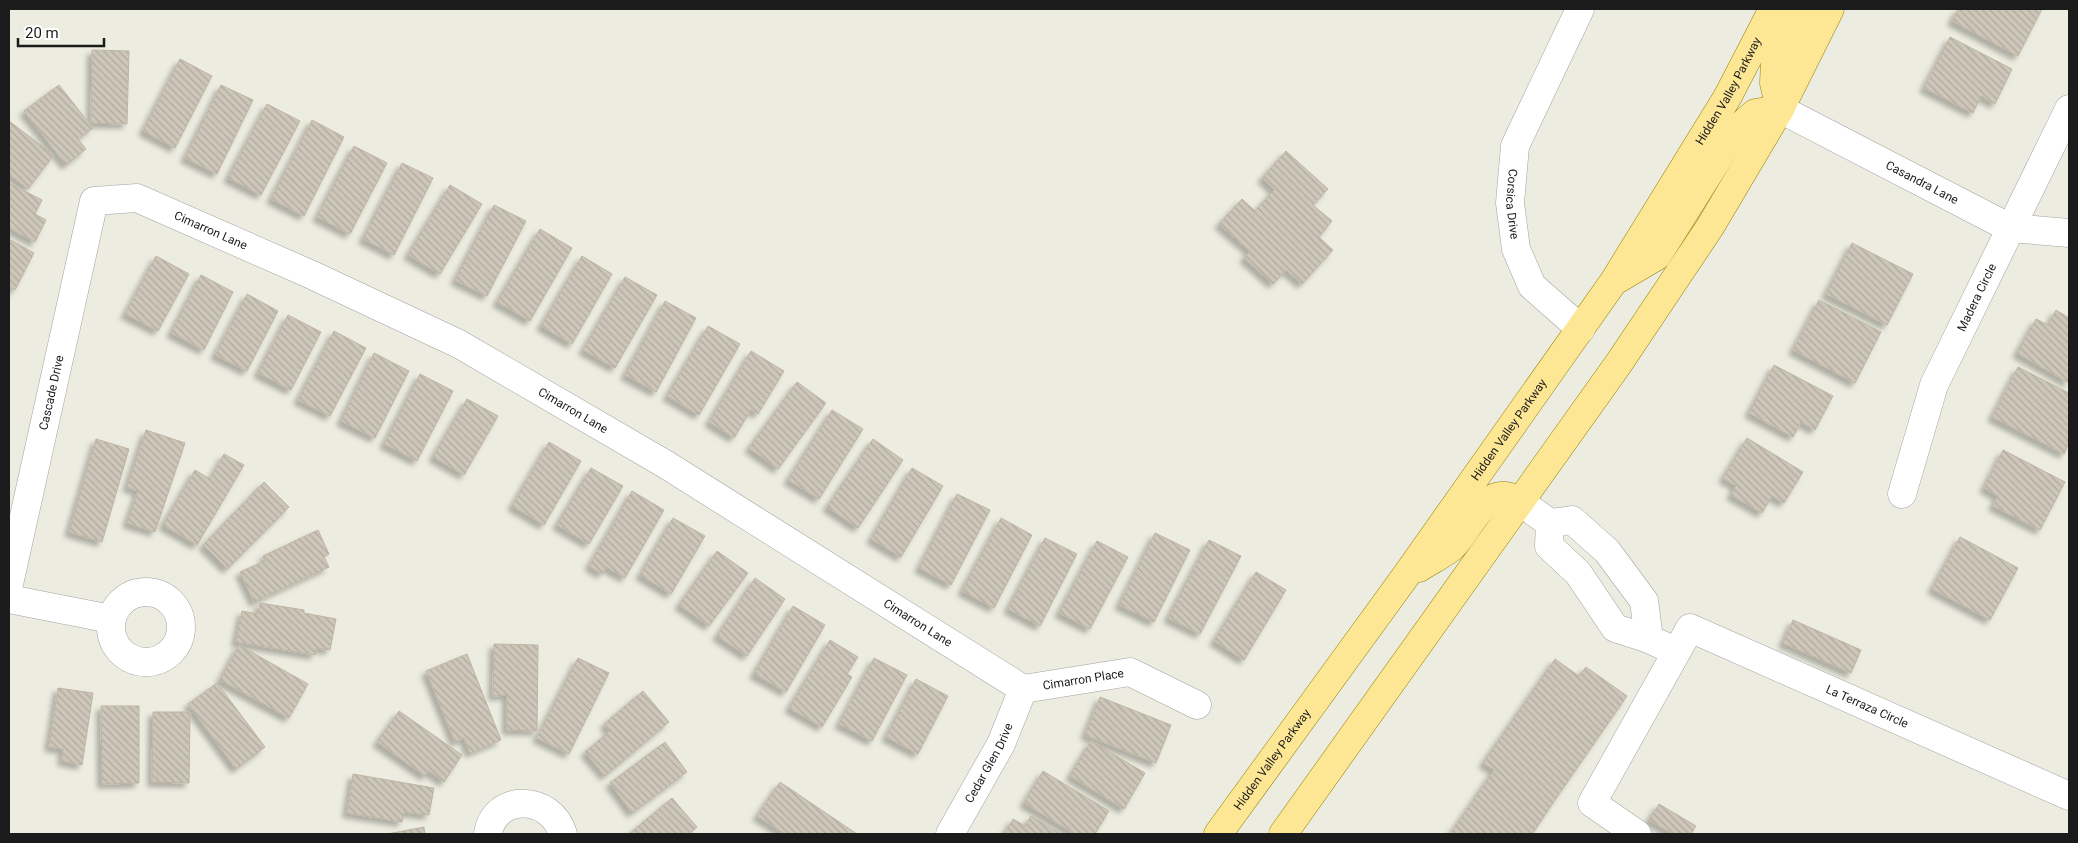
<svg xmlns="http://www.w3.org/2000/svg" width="2078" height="843" font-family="Roboto,sans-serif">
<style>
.building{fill:url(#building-back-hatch);stroke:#bfb5a2;filter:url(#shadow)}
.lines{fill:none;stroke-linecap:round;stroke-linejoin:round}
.minor-casing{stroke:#a2a2a2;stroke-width:29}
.major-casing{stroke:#928100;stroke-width:29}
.minor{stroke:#fff;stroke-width:28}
.major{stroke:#fee794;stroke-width:28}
.labels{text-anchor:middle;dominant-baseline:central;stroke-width:4;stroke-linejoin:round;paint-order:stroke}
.street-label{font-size:12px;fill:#1b1b1b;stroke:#fff}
</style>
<defs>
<pattern id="building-back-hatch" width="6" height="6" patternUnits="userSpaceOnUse" patternTransform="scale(1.25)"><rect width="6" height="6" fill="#cdc6b9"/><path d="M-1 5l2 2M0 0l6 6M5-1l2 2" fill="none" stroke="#afaa9e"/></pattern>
<filter id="shadow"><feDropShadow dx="-4.5" dy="4.5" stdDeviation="2.5" flood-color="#0004"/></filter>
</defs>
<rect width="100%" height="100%" fill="#edece0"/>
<g class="building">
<path d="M 1958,9 L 2042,9 L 2018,56 L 1952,21 Z"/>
<path d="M 1950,37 L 2012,69 L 1995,104 L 1981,96 L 1973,113 L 1924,88 Z"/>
<path d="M 92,50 L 129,51 L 127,124 L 91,123 Z"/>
<path d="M 180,59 L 212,76 L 175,148 L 143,131 Z"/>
<path d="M 59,85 L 93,128 L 78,139 L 86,149 L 66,165 L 24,111 Z"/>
<path d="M 221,85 L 253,100 L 217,174 L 185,158 Z"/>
<path d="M 267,104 L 300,121 L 261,195 L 228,178 Z"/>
<path d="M 312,120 L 344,137 L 304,216 L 271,199 Z"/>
<path d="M 9,121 L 54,155 L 28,189 L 9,174 Z"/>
<path d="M 354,146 L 387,163 L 350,234 L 317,217 Z"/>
<path d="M 1286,151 L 1328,189 L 1313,205 L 1332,221 L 1319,237 L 1333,250 L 1302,284 L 1286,270 L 1273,284 L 1244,258 L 1250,251 L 1219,224 L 1242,199 L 1255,211 L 1274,190 L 1262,178 Z"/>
<path d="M 402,163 L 433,178 L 394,255 L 363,239 Z"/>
<path d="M 9,183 L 42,200 L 35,214 L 46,220 L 35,242 L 9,228 Z"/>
<path d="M 450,185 L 482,204 L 440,274 L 408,255 Z"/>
<path d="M 494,205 L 526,221 L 487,296 L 455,280 Z"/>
<path d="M 540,229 L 572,248 L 530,321 L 497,302 Z"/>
<path d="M 9,239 L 34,253 L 15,290 L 9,286 Z"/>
<path d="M 1852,243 L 1913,274 L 1887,325 L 1826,294 Z"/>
<path d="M 156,256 L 189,274 L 158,331 L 125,314 Z"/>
<path d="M 582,256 L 612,274 L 572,344 L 541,326 Z"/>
<path d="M 201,275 L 233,292 L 204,350 L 171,333 Z"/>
<path d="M 625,277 L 657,295 L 615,368 L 583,350 Z"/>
<path d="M 247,294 L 278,311 L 247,371 L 215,355 Z"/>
<path d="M 1819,300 L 1881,332 L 1855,383 L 1793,350 Z"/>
<path d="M 665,301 L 696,318 L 656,392 L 625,375 Z"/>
<path d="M 2056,310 L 2069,318 L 2069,383 L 2017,353 L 2036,319 L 2048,325 Z"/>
<path d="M 288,315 L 321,332 L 291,390 L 258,373 Z"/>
<path d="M 708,326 L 740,344 L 699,415 L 667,396 Z"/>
<path d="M 334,331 L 366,348 L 330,416 L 298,400 Z"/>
<path d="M 751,351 L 784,371 L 758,414 L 751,410 L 734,438 L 709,422 Z"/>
<path d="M 374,353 L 409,371 L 375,438 L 341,421 Z"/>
<path d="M 1774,365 L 1833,396 L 1815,430 L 1801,422 L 1793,437 L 1749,413 Z"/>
<path d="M 2018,367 L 2069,393 L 2069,443 L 2064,454 L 1992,417 Z"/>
<path d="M 420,374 L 453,391 L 417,461 L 384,444 Z"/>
<path d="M 797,382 L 826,403 L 778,469 L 749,448 Z"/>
<path d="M 467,399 L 498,416 L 464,475 L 433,457 Z"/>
<path d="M 832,410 L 863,429 L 819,499 L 788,480 Z"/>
<path d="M 146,430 L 185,443 L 155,532 L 127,523 L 138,491 L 127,487 Z"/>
<path d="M 1747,438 L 1803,472 L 1784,503 L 1772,496 L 1762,513 L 1731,495 L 1736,486 L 1723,478 Z"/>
<path d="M 96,439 L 129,449 L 102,542 L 69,532 Z"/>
<path d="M 873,439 L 903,460 L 858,528 L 827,507 Z"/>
<path d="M 549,442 L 581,461 L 544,525 L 512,506 Z"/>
<path d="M 2003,450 L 2065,482 L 2040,530 L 1993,506 L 1998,496 L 1984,488 Z"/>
<path d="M 224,454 L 244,465 L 197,545 L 163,525 L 195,470 L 210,479 Z"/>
<path d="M 591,468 L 623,486 L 589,544 L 557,525 Z"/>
<path d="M 912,468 L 943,486 L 901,557 L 871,539 Z"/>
<path d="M 264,482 L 289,507 L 227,569 L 203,545 Z"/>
<path d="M 632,491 L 664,510 L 625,578 L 606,567 L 602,574 L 589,566 Z"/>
<path d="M 957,494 L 990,510 L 951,585 L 919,568 Z"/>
<path d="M 673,518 L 705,536 L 671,594 L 640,575 Z"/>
<path d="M 1001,518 L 1032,535 L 994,608 L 962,591 Z"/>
<path d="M 318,530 L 329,554 L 324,557 L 329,567 L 254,602 L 240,572 L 265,561 L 263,556 Z"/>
<path d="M 1155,533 L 1190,550 L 1154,622 L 1119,605 Z"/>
<path d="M 1960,537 L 2018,568 L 1990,620 L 1932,589 Z"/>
<path d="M 1045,538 L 1077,554 L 1040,626 L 1008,609 Z"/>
<path d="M 1209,540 L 1241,556 L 1200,634 L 1168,618 Z"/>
<path d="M 1097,541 L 1128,557 L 1090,629 L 1059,613 Z"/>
<path d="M 717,551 L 748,573 L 709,626 L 679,605 Z"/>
<path d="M 1256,572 L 1286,590 L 1244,660 L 1214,641 Z"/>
<path d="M 755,578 L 785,599 L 747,656 L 717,636 Z"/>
<path d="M 260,603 L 304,610 L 304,613 L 336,619 L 330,650 L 316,648 L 315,655 L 236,642 L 242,611 L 258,614 Z"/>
<path d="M 793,606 L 825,625 L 786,692 L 754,674 Z"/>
<path d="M 1793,620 L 1861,650 L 1851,673 L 1783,643 Z"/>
<path d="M 830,640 L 858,657 L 847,674 L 852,677 L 822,727 L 789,708 Z"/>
<path d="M 494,644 L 538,645 L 537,731 L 507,730 L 507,695 L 493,696 Z"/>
<path d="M 239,645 L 308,684 L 289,718 L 220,680 Z"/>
<path d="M 467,654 L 501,740 L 470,753 L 464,738 L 455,742 L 426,671 Z"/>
<path d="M 578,658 L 609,673 L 569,754 L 537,738 Z"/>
<path d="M 874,658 L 907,675 L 872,741 L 839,724 Z"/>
<path d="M 1555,659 L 1579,676 L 1586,667 L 1627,696 L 1555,800 L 1533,833 L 1534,834 L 1450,834 L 1494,770 L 1483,763 Z"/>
<path d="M 916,679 L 948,696 L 918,754 L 886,737 Z"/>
<path d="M 217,683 L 265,747 L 236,769 L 188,704 Z"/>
<path d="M 58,688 L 93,693 L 82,765 L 62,761 L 63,749 L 49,747 Z"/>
<path d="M 643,691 L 669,722 L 605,776 L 585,752 L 610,731 L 604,724 Z"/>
<path d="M 1100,697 L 1171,725 L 1156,763 L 1085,735 Z"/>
<path d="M 101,706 L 139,706 L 139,783 L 102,784 Z"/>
<path d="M 399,711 L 462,755 L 444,782 L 429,771 L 425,776 L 377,742 Z"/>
<path d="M 153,712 L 190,712 L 189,783 L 152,782 Z"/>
<path d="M 1091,741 L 1145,773 L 1124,809 L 1070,776 Z"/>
<path d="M 665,742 L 687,772 L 632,813 L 610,783 Z"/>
<path d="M 1043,771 L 1109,811 L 1095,834 L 1075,834 L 1024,803 Z"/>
<path d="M 353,774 L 434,788 L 429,815 L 404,812 L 402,822 L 347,813 Z"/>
<path d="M 780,782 L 857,834 L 785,834 L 757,816 Z"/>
<path d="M 672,798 L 697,827 L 689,834 L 629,834 Z"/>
<path d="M 1659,804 L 1696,826 L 1691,834 L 1673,834 L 1649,820 Z"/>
<path d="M 1031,816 L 1061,834 L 1004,834 L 1013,819 L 1025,826 Z"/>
<path d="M 424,827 L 425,834 L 387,834 Z"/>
</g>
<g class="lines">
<defs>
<g id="minor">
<path id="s1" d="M 1580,9 L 1515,146 L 1510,203 L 1516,249 L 1532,286 L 1581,329"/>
<path id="s2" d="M 1780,109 L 2010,228 L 2069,233"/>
<path id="s3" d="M 1902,494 L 1934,385 L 2069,109"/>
<path d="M 1520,502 L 1550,523 L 1572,520 L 1607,551 L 1644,601 L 1649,639"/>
<path d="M 1550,523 L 1549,546 L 1578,573 L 1615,628 L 1649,639 L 1664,646"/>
<path id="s4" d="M 9,584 L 94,201 L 137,198 L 312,275 L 459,344 L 665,464 L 1023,689"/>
<circle cx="146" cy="627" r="35"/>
<path d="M 9,599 L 111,619"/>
<path id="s5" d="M 1023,689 L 1130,672 L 1197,705"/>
<path d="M 488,834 C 494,793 551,794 563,834"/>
<path id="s6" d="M 950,834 L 1001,744 L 1023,689"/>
<path id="s7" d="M 1637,834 L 1592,803 L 1690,628 L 2069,796"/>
</g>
<g id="major">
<path d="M 1780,109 L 1774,83 L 1775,59 L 1800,9"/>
<path d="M 1618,279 L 1657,256 L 1736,130 L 1755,113 L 1780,109"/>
<path d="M 1419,568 C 1429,561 1443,555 1452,547 C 1472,528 1486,479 1520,502"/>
<path id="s8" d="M 1218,834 L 1405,577 L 1614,281 L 1728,96 L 1773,9"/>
<path d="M 1283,834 L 1619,363 L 1710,227 L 1780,109 L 1830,9"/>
</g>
</defs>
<use href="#minor" class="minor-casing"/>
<use href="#major" class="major-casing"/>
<use href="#minor" class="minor"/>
<use href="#major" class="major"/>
</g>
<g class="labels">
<g class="street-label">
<text stroke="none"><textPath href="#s8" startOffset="902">Hidden Valley Parkway</textPath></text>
<text stroke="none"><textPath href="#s2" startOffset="160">Casandra Lane</textPath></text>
<text stroke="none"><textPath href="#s1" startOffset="210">Corsica Drive</textPath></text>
<text stroke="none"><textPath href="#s4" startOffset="516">Cimarron Lane</textPath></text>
<text stroke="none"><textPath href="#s3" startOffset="211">Madera Circle</textPath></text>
<text stroke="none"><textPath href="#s4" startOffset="196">Cascade Drive</textPath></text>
<text stroke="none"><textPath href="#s4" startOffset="921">Cimarron Lane</textPath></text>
<text stroke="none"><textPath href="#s8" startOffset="498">Hidden Valley Parkway</textPath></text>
<text stroke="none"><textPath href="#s4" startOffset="1326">Cimarron Lane</textPath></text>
<text stroke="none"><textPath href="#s5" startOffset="61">Cimarron Place</textPath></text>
<text stroke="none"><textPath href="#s7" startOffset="449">La Terraza Circle</textPath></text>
<text stroke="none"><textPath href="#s8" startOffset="92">Hidden Valley Parkway</textPath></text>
<text stroke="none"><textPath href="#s6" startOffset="81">Cedar Glen Drive</textPath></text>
</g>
</g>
<rect width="2078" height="843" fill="none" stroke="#1b1b1b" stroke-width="20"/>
<path d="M18 38v8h86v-8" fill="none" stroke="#1b1b1b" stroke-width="2.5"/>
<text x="25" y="38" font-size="15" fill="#1b1b1b" stroke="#ffffff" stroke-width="4" paint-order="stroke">20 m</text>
</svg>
